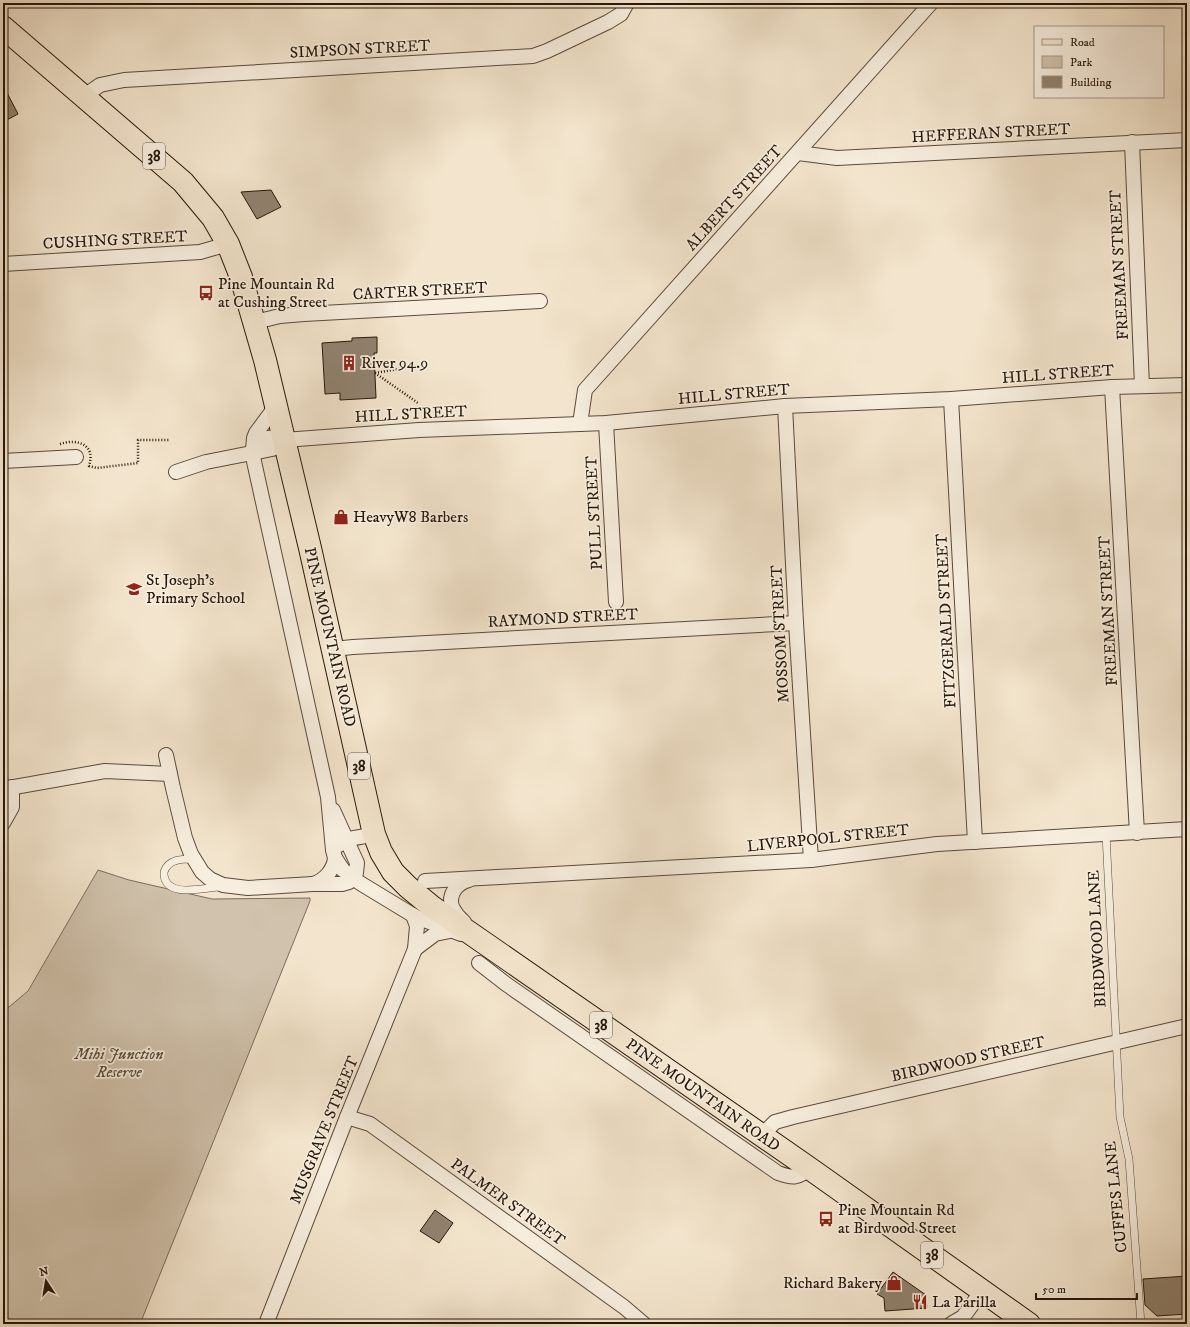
<svg xmlns="http://www.w3.org/2000/svg" width="1190" height="1327" font-family="'IM FELL DW Pica',serif">
<style>
.green{fill:#d0c2ac;stroke:#7c6c5c}
.building{fill:#918270;stroke:#27170b}
.lines{fill:none;stroke-linecap:round;stroke-linejoin:round}
.service-casing{stroke:#5a4a3c;stroke-width:8}
.minor-casing{stroke:#5a4a3c;stroke-width:16}
.primary-casing{stroke:#27170b;stroke-width:24}
.path{stroke:#27170b;stroke-width:2.5;stroke-dasharray:1 2;stroke-linecap:butt}
.service{stroke:#f7eede;stroke-width:7}
.minor{stroke:#f7eede;stroke-width:14}
.primary{stroke:#f3e5cd;stroke-width:22}
.labels{text-anchor:middle;dominant-baseline:central;stroke-width:3.5;stroke-linejoin:round;paint-order:stroke}
.shield{fill:#f7eede;stroke:#65584a;stroke-width:1}
.shield-label{font-size:15px;font-weight:bold;fill:#27170b}
.street-label{font-size:16px;fill:#27170b;stroke:#f7eede}
.poi-label{font-size:16px;fill:#27170b;stroke:#f7eede;text-anchor:start}
.park-label{font-size:16px;font-style:italic;fill:#5a4a3b;stroke:#f7eede}
</style>
<rect width="100%" height="100%" fill="#f3e5cd"/>
<filter id="stains"><feTurbulence type="fractalNoise" baseFrequency=".005" numOctaves="4"/><feColorMatrix values="0 0 0 0 .2 0 0 0 0 .09 0 0 0 0 .02 0 0 0 .5 -.17"/></filter>
<radialGradient id="worn" r=".72"><stop offset=".6" stop-color="#630" stop-opacity="0"/><stop offset="1" stop-color="#630" stop-opacity=".3"/></radialGradient>
<path class="green" d="M 98,870 L 129,880 L 212,899 L 310,898 L 310,901 L 140,1324 L 3,1324 L 3,1012 L 28,991 Z"/>
<g class="building">
<path d="M 3,85 L 18,114 L 3,122 Z"/>
<path d="M 271,190 L 281,207 L 257,219 L 241,192 Z"/>
<path d="M 377,337 L 377,353 L 374,353 L 376,398 L 340,400 L 340,393 L 325,394 L 322,343 L 352,341 L 352,338 Z"/>
<path d="M 435,1210 L 453,1223 L 439,1243 L 420,1231 Z"/>
<path d="M 893,1272 L 926,1295 L 927,1308 L 885,1311 L 884,1298 L 877,1294 Z"/>
<path d="M 1187,1276 L 1187,1314 L 1157,1316 L 1145,1305 L 1143,1279 Z"/>
</g>
<g class="lines">
<defs>
<g id="service">
<path d="M 1106,834 L 1120,1117 L 1129,1159 L 1141,1324"/>
<path d="M 193,859 C 182,859 168,859 164,872 C 163,900 205,887 220,887"/>
</g>
<g id="minor">
<path d="M 83,97 L 100,85 L 124,80 L 533,56 L 547,51 L 608,22 L 621,14 L 627,3"/>
<path d="M 1132,142 L 1142,386"/>
<path d="M 798,153 L 837,158 L 1187,140"/>
<path d="M 3,264 L 200,252 L 228,244"/>
<path d="M 255,322 L 280,316 L 304,314 L 540,301"/>
<path d="M 1112,387 L 1137,833"/>
<path d="M 951,399 L 975,842"/>
<path d="M 785,406 L 796,623 L 811,860"/>
<path d="M 606,423 L 616,602"/>
<path d="M 580,424 L 585,390 L 931,3"/>
<path d="M 253,450 L 254,438 L 256,433 L 276,406"/>
<path d="M 3,461 L 76,457"/>
<path d="M 176,472 L 206,462 L 272,449 L 278,446 L 284,440"/>
<path d="M 333,649 L 353,647 L 796,623"/>
<path d="M 166,755 L 173,788 L 185,838 L 191,854 L 202,872 L 210,879 L 223,885 L 248,888 L 313,884 L 342,884 L 349,882 L 356,873 L 357,863 L 333,810"/>
<path d="M 3,789 L 105,771 L 170,774"/>
<path d="M 3,823 L 12,807 L 12,787"/>
<path d="M 339,845 C 349,836 362,838 374,834"/>
<path d="M 425,881 L 811,860 L 937,844 L 1187,829"/>
<path d="M 313,884 C 324,881 334,870 335,858"/>
<path d="M 464,922 C 459,918 455,913 452,907 C 448,894 457,883 469,880"/>
<path d="M 461,934 L 416,917 L 360,883 L 343,870 L 335,858 L 333,850 L 328,797 L 255,466 C 254,461 252,454 253,449 C 256,435 274,437 284,440 L 419,430 L 606,423 L 785,406 L 951,399 L 1112,387 L 1187,385"/>
<path d="M 415,949 L 435,934 L 450,931"/>
<path d="M 479,963 L 506,984 L 778,1173 C 792,1178 798,1179 809,1168"/>
<path d="M 347,1117 L 370,1124 L 624,1307 L 644,1324"/>
<path d="M 762,1135 L 775,1122 L 793,1117 L 1187,1026"/>
<path d="M 266,1324 L 347,1117 L 415,949 L 417,926 L 413,915"/>
<path d="M 951,1324 L 963,1317 L 982,1291"/>
</g>
<path id="primary" d="M 3,27 L 183,182 L 213,218 L 228,244 L 241,277 L 265,360 L 310,548 L 374,834 L 381,852 L 393,872 L 408,887 L 431,906 L 809,1168 L 1029,1324"/>
</defs>
<use href="#service" class="service-casing"/>
<use href="#minor" class="minor-casing"/>
<use href="#primary" class="primary-casing"/>
<g class="path">
<path d="M 375,373 L 418,403"/>
<path d="M 375,373 L 416,366"/>
<path d="M 60,444 C 78,438 96,445 89,466 L 97,468 L 138,463 L 138,440 L 170,440"/>
</g>
<use href="#service" class="service"/>
<use href="#minor" class="minor"/>
<use href="#primary" class="primary"/>
</g>
<defs>
<symbol id="bus-bare" viewBox="-9 -9 18 18"><path d="M-5-6H5V4H4V6H2V4H-2V6H-4V4H-5ZM-3.5-4V0h7V-4ZM-3.5 1.2v1.5H-2V1.2ZM2 1.2v1.5H3.5V1.2Z" fill="#8f2418" stroke="#f7eede" stroke-width="2.5" paint-order="stroke"/></symbol>
<symbol id="building-bare" viewBox="-9 -9 18 18"><path d="M-4-6H4V6H1V3H-1V6H-4ZM-2.5-4.3h1.7v1.8h-1.7ZM.8-4.3h1.7v1.8H.8ZM-2.5-1h1.7V.8h-1.7ZM.8-1h1.7V.8H.8Z" fill="#8f2418" stroke="#f7eede" stroke-width="2.5" paint-order="stroke"/></symbol>
<symbol id="shop-bare" viewBox="-9 -9 18 18"><path d="M-5-2.5h2.3a2.7 3.5 0 0 1 5.4 0H5L5.5 6h-11ZM-1.5-2.5h3a1.5 2.3 0 0 0-3 0Z" fill="#8f2418" stroke="#f7eede" stroke-width="2.5" paint-order="stroke"/></symbol>
<symbol id="school-bare" viewBox="-9 -9 18 18"><path d="M0-5L7-2L0 1L-7-2ZM-4 1L0 2.5L4 1V4Q0 6-4 4Z" fill="#8f2418" stroke="#f7eede" stroke-width="2.5" paint-order="stroke"/></symbol>
<symbol id="restaurant-bare" viewBox="-9 -9 18 18"><path d="M-5-6h1v4h1v-4h1v4h1v-4h1v5L-1.5 .5V6h-2V.5L-5-1ZM5-6V6H3V1.5H1.5Q1.5-4 5-6Z" fill="#8f2418" stroke="#f7eede" stroke-width="2.5" paint-order="stroke"/></symbol>
</defs>
<g fill-rule="evenodd">
<use href="#bus-bare" x="195" y="282" width="22" height="22"/>
<use href="#building-bare" x="338" y="352" width="22" height="22"/>
<use href="#shop-bare" x="330" y="506" width="22" height="22"/>
<use href="#school-bare" x="123" y="578" width="22" height="22"/>
<use href="#bus-bare" x="815" y="1208" width="22" height="22"/>
<use href="#shop-bare" x="883" y="1272" width="22" height="22"/>
<use href="#restaurant-bare" x="909" y="1291" width="22" height="22"/>
</g>
<g class="labels">
<g class="shield">
<rect x="143" y="143" width="22" height="26" rx="3"/>
<rect x="348" y="753" width="22" height="26" rx="3"/>
<rect x="590" y="1012" width="22" height="26" rx="3"/>
<rect x="921" y="1242" width="22" height="26" rx="3"/>
</g>
<g class="shield-label">
<text x="154" y="156">38</text>
<text x="359" y="766">38</text>
<text x="601" y="1025">38</text>
<text x="932" y="1255">38</text>
</g>
<g class="street-label">
<text transform="translate(360 49) rotate(-3)">SIMPSON STREET</text>
<text transform="translate(991 133) rotate(-3)">HEFFERAN STREET</text>
<text transform="translate(734 198) rotate(-48)">ALBERT STREET</text>
<text transform="translate(115 240) rotate(-3)">CUSHING STREET</text>
<text transform="translate(1119 265) rotate(-93)">FREEMAN STREET</text>
<text transform="translate(420 291) rotate(-3)">CARTER STREET</text>
<text transform="translate(1058 374) rotate(-4)">HILL STREET</text>
<text transform="translate(734 394) rotate(-5)">HILL STREET</text>
<text transform="translate(411 414) rotate(-3)">HILL STREET</text>
<text transform="translate(594 513) rotate(-93)">PULL STREET</text>
<text transform="translate(1108 611) rotate(-93)">FREEMAN STREET</text>
<text transform="translate(563 618) rotate(-3)">RAYMOND STREET</text>
<text transform="translate(946 621) rotate(-93)">FITZGERALD STREET</text>
<text transform="translate(780 634) rotate(-93)">MOSSOM STREET</text>
<text transform="translate(330 637) rotate(77)">PINE MOUNTAIN ROAD</text>
<text transform="translate(828 838) rotate(-6)">LIVERPOOL STREET</text>
<text transform="translate(1097 939) rotate(-93)">BIRDWOOD LANE</text>
<text transform="translate(968 1059) rotate(-13)">BIRDWOOD STREET</text>
<text transform="translate(703 1095) rotate(35)">PINE MOUNTAIN ROAD</text>
<text transform="translate(324 1130) rotate(-68)">MUSGRAVE STREET</text>
<text transform="translate(1116 1197) rotate(-96)">CUFFES LANE</text>
<text transform="translate(508 1202) rotate(36)">PALMER STREET</text>
</g>
<g class="poi-label">
<text x="218" y="284">Pine Mountain Rd<tspan x="218" dy="18">at Cushing Street</tspan></text>
<text x="361" y="363">River 94.9</text>
<text x="353" y="517">HeavyW8 Barbers</text>
<text x="146" y="580">St Joseph's<tspan x="146" dy="18">Primary School</tspan></text>
<text x="838" y="1210">Pine Mountain Rd<tspan x="838" dy="18">at Birdwood Street</tspan></text>
<text x="882" y="1283" text-anchor="end">Richard Bakery</text>
<text x="932" y="1302">La Parilla</text>
</g>
<g class="park-label">
<text x="119" y="1054">Mihi Junction<tspan x="119" dy="18">Reserve</tspan></text>
</g>
</g>
<rect width="1190" height="1327" fill="none" stroke="#f3e5cd" stroke-width="16"/>
<rect x="4" y="4" width="1182" height="1319" fill="none" stroke="#27170b" stroke-width="2"/>
<rect x="8" y="8" width="1174" height="1311" fill="none" stroke="#27170b"/>
<rect x="1034" y="26" width="130" height="72" fill="#f7eede" stroke="#a4988a"/>
<rect x="1042" y="39" width="20" height="6" fill="#f3e5cd" stroke="#a4988a"/>
<text x="1070" y="46" font-size="12" fill="#27170b">Road</text>
<rect x="1042" y="56" width="20" height="12" fill="#d0c2ac" stroke="#a4988a"/>
<text x="1070" y="66" font-size="12" fill="#27170b">Park</text>
<rect x="1042" y="76" width="20" height="12" fill="#918270" stroke="#a4988a"/>
<text x="1070" y="86" font-size="12" fill="#27170b">Building</text>
<g transform="translate(46 1281) rotate(348)" stroke="#f7eede" stroke-width="3" paint-order="stroke">
<path d="M0-3L7 15L0 10L-7 15Z" fill="#27170b"/>
<text y="-6" font-size="11" font-weight="bold" text-anchor="middle" fill="#27170b">N</text>
</g>
<path d="M1036 1293v6h101v-6" fill="none" stroke="#27170b" stroke-width="2"/>
<text x="1042" y="1293" font-size="12" fill="#27170b" stroke="#f7eede" stroke-width="3" paint-order="stroke">50 m</text>
<rect width="100%" height="100%" filter="url(#stains)"/>
<rect width="100%" height="100%" fill="url(#worn)"/>
</svg>
